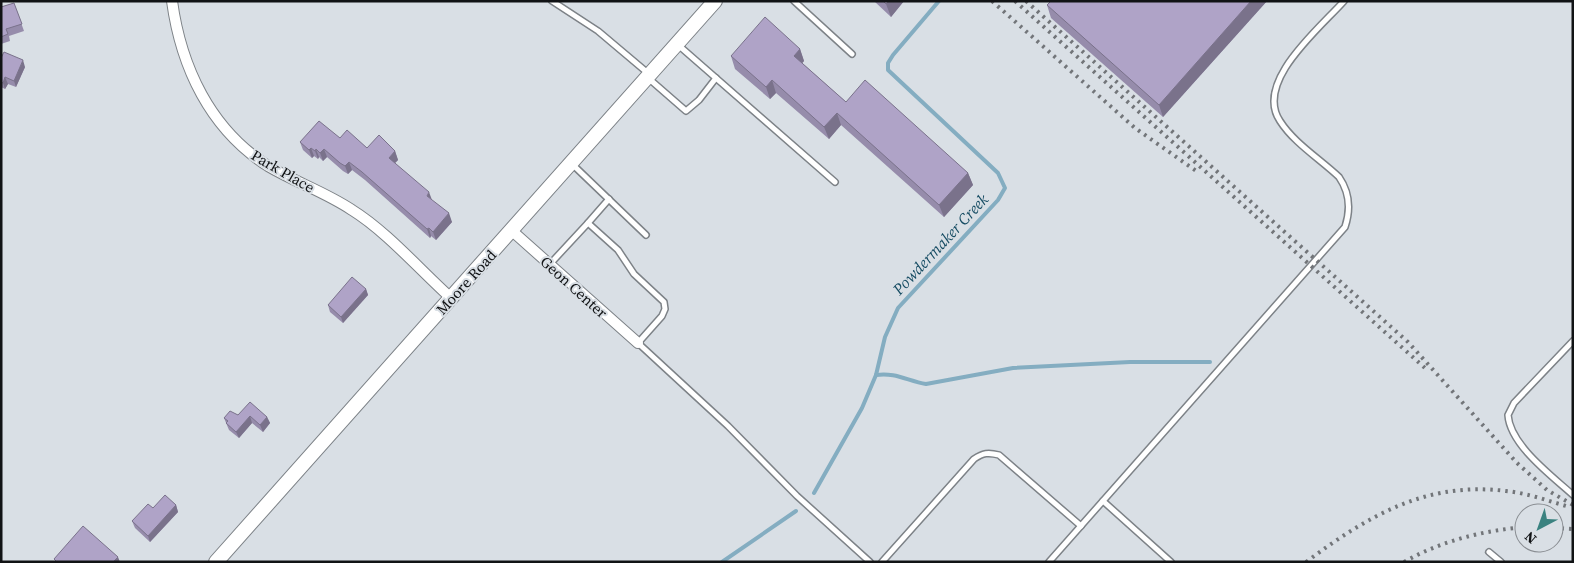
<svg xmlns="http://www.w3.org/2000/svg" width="1574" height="563" font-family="'Source Serif 4',serif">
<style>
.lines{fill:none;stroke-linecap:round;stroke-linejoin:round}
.stream{stroke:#84adc1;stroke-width:4}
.lane-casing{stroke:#7d8287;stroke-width:8}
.street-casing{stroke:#7d8287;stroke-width:12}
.secondary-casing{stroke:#7d8287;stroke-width:16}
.lane{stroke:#fff;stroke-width:5}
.street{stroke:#fff;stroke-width:10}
.secondary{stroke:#fff;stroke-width:14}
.rail{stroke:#727579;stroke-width:4;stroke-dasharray:2.5 5;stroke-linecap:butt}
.wall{fill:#968cab}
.shaded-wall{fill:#7a728b}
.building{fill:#afa3c7;stroke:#7a728b}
.labels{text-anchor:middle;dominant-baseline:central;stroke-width:4;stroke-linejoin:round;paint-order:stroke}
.street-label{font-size:15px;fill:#111315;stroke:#d9dfe5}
.water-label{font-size:16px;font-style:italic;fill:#164c63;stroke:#d9dfe5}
</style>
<rect width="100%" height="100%" fill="#d9dfe5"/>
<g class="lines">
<g class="stream">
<path d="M 876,375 C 895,372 908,381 926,384 L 1013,368 L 1130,362 L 1210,362"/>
<path d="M 814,493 L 862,408 L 876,375 L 885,337 L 898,308 L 998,200 L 1005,188 L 998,173 L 888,70 L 888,63 L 893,55 L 939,1"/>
<path d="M 722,562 L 796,511"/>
</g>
<defs>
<g id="lane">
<path d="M 552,1 L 598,31 L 649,74"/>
<path d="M 794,1 L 852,54"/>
<path d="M 677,44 L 835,182"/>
<path d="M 647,77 L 686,111 L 699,100 L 716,78"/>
<path d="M 571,163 L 646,235"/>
<path d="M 588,223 L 609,199"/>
<path d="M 550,264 L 588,223 L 618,250 L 634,274 L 664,302 L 665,309 L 662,316 L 638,343 L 728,426 L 797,496 L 870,562"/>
<path d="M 1573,341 L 1514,403 L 1508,415 C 1510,445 1552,476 1573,495"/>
<path d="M 1103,501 L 1171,562"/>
<path d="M 1489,552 L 1501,562"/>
<path d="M 882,562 L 974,459 C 983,453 988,452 999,455 L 1081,526"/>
<path d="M 1049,562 L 1345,227 C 1351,209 1350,193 1339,177 C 1320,159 1294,143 1280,121 C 1254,82 1319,29 1344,1"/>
</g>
<g id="street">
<path d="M 172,1 C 181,67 210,129 268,166 C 295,182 325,192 352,210 C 386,231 420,270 451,298"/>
<path d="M 511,230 L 638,343"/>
</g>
<path id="secondary" d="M 216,562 L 715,1"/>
</defs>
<use href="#lane" class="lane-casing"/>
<use href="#street" class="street-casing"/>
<use href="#secondary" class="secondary-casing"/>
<use href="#lane" class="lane"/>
<use href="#street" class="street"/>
<use href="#secondary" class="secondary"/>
<g class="rail">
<path d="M 992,1 L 1135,128 L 1199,173"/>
<path d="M 1015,1 L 1425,368"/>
<path d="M 1026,1 L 1408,342 L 1517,463 L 1547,490 L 1573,505"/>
<path d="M 1554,528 L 1573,529"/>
<path d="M 1306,562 C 1368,516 1426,481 1506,491 C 1526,493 1546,500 1566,506"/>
<path d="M 1404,562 C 1441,541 1481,531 1524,527"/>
</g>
</g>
<g class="wall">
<path d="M 874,1 L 904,1 L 891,17 Z"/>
<path d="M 1051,1 L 1267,1 L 1163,117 L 1051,18 L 1047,5 Z"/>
<path d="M 14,3 L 24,31 L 9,36 L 10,41 L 1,44 L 1,7 Z"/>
<path d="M 800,49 L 804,61 L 802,63 L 846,102 L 968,173 L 973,185 L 944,217 L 841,125 L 829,139 L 776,93 L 770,99 L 735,69 L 731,56 Z"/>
<path d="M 1,58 L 25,67 L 16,87 L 8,84 L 5,89 L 1,87 Z"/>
<path d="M 340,138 L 367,148 L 395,151 L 398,160 L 395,163 L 452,222 L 436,240 L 431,236 L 430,238 L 365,180 L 352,170 L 348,174 L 343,171 L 327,157 L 323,161 L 319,157 L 318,159 L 314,156 L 312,158 L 303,150 L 300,142 Z"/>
<path d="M 366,289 L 368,295 L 343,323 L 330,312 L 328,305 Z"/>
<path d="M 238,415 L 267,417 L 270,423 L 263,432 L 252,423 L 239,438 L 229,430 L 224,418 Z"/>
<path d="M 176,505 L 178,512 L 150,542 L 135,528 L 132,521 L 153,508 Z"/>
</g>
<g class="shaded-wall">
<path d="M 889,1 L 904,1 L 891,17 L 886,4 Z"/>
<path d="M 1251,1 L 1267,1 L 1163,117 L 1159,105 Z"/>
<path d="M 800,49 L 804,61 L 798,68 L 794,56 Z"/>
<path d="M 23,60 L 25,67 L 16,87 L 14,81 Z"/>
<path d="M 5,77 L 8,84 L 5,89 L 3,83 Z"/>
<path d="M 772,80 L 776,93 L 770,99 L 766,87 Z"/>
<path d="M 837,113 L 841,125 L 829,139 L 824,127 Z"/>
<path d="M 311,148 L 314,156 L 312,158 L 309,150 Z"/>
<path d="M 316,149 L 319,157 L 318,159 L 315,151 Z"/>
<path d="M 324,149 L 327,157 L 323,161 L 320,153 Z"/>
<path d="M 395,151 L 398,160 L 392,166 L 389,158 Z"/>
<path d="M 349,162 L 352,170 L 348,174 L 345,166 Z"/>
<path d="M 968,173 L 973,185 L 944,217 L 939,205 Z"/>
<path d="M 429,192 L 432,200 L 427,196 Z"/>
<path d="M 449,213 L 452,222 L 436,240 L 433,232 Z"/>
<path d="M 429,228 L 431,236 L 430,238 L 427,229 Z"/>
<path d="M 366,289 L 368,295 L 343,323 L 341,317 Z"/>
<path d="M 250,416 L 252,423 L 239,438 L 236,432 Z"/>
<path d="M 267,417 L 270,423 L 263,432 L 260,425 Z"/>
<path d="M 176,505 L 178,512 L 150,542 L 148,536 Z"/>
<path d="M 118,557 L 120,562 L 113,562 Z"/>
</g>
<g class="building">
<path d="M 883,1 L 889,1 L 886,4 Z"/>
<path d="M 1051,1 L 1251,1 L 1159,105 L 1047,5 Z"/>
<path d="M 14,3 L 22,24 L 6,29 L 8,34 L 1,37 L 1,7 Z"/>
<path d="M 765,17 L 800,49 L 794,56 L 846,102 L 865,80 L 968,173 L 939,205 L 837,113 L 824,127 L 772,80 L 766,87 L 731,56 Z"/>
<path d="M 4,52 L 23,60 L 14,81 L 5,77 L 3,83 L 1,82 L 1,58 Z"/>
<path d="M 319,121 L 340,138 L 347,130 L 367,148 L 379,135 L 395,151 L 389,158 L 429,192 L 427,196 L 449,213 L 433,232 L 429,228 L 427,229 L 362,172 L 349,162 L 345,166 L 340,163 L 324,149 L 320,153 L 316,149 L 315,151 L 311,148 L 309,150 L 300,142 Z"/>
<path d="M 352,277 L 366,289 L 341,317 L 328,305 Z"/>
<path d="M 250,402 L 267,417 L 260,425 L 250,416 L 236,432 L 226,423 L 228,421 L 224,418 L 230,411 L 238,415 Z"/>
<path d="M 165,495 L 176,505 L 148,536 L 132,521 L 148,504 L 153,508 Z"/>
<path d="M 83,526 L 118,557 L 113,562 L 57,562 L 54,559 Z"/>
</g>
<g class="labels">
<g class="street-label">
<text transform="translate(283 171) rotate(30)">Park Place</text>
<text transform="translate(466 282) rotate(-48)">Moore Road</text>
<text transform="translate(574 287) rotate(42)">Geon Center</text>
</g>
<g class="water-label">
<text transform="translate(940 244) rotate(-47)">Powdermaker Creek</text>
</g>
</g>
<rect width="1574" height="563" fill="none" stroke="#111315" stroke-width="5"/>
<g transform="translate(1539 528) rotate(221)"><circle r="24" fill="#d9dfe5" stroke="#898d92"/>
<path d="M0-4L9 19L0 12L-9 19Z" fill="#3a8280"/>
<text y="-8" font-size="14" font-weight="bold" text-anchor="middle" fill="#111315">N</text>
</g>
</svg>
